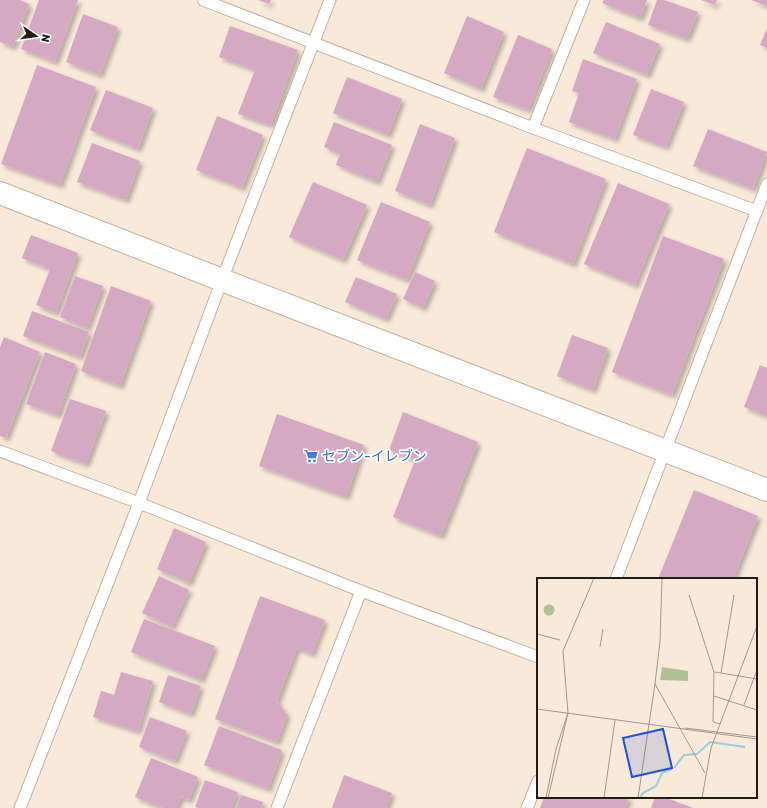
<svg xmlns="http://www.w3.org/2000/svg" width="767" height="808" font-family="Rubik,'Noto Sans JP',sans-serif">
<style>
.building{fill:#d5a8c4;filter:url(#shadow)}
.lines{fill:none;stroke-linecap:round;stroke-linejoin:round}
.service-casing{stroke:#c0b1a2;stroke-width:13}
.tertiary-casing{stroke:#c0b1a2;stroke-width:24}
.service{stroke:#fff;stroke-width:11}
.tertiary{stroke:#fff;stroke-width:22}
.labels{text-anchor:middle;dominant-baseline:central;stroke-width:3.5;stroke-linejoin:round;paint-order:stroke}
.shop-label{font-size:14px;fill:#366cbe;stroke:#fff;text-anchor:start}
.inset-river{fill:none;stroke:#96cfe1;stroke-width:2}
.inset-road{fill:none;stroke:#a3978b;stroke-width:1}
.view{fill:#1d4ed8;fill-opacity:0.15;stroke:#1d4ed8;stroke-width:2}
.inset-edge{fill:none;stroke:#211b16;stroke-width:2}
</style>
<defs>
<filter id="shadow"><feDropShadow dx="3.5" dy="3.5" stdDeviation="2" flood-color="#0004"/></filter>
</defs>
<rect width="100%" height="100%" fill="#f9e9d9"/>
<g class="building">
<path d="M 0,0 L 20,0 L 29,4 L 13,47 L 0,42 Z"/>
<path d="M 39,0 L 78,0 L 55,62 L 21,49 Z"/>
<path d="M 258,0 L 271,0 L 269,4 Z"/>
<path d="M 604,0 L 647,0 L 640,18 L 602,3 Z"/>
<path d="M 657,0 L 664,0 L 698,12 L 687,39 L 648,25 Z"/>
<path d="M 701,0 L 717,0 L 715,5 Z"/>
<path d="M 751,0 L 767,0 L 767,6 Z"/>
<path d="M 83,14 L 118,27 L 100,75 L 66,62 Z"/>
<path d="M 467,16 L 504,32 L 481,89 L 444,73 Z"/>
<path d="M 606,22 L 660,44 L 647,75 L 593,53 Z"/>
<path d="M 230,26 L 298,50 L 271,125 L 238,114 L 255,70 L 219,57 Z"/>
<path d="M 767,28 L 767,48 L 760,45 Z"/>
<path d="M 518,35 L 552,49 L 528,110 L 493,97 Z"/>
<path d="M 583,59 L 637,79 L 615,139 L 569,122 L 579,93 L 572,91 Z"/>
<path d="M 37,65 L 96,87 L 60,185 L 1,164 Z"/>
<path d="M 347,77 L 402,99 L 388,135 L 333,113 Z"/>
<path d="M 651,89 L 684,102 L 666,147 L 633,135 Z"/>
<path d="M 106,90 L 153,108 L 138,149 L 90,130 Z"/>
<path d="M 217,116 L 263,135 L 242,188 L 196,170 Z"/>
<path d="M 334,122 L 392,145 L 377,182 L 336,165 L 340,154 L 324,147 Z"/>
<path d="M 420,124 L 455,138 L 430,205 L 395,191 Z"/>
<path d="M 708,129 L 767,152 L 753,189 L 693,166 Z"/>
<path d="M 92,143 L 140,161 L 126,200 L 77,182 Z"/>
<path d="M 527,148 L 606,179 L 573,264 L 494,232 Z"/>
<path d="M 313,182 L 367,205 L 343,260 L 289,237 Z"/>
<path d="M 618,183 L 669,204 L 635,285 L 584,264 Z"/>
<path d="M 381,202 L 430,222 L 407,280 L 357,260 Z"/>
<path d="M 31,235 L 78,253 L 56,313 L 36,305 L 50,269 L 22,258 Z"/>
<path d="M 663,236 L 724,259 L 672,395 L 612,372 Z"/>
<path d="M 415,272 L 435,281 L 423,308 L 403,299 Z"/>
<path d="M 75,276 L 103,286 L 87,328 L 60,317 Z"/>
<path d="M 356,277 L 397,294 L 386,319 L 345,302 Z"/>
<path d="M 111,286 L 151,301 L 120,386 L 81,371 Z"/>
<path d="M 32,311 L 89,332 L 80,357 L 23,336 Z"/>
<path d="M 572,335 L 608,348 L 593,390 L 557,376 Z"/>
<path d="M 4,337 L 40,352 L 6,438 L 0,436 L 0,347 Z"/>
<path d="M 45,352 L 76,364 L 58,415 L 26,404 Z"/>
<path d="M 760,365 L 767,368 L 767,416 L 744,407 Z"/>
<path d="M 70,399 L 106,411 L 86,464 L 51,451 Z"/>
<path d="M 403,412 L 478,442 L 441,536 L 393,517 L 415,460 L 389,450 Z"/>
<path d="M 277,414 L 364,445 L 346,497 L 259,466 Z"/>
<path d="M 694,490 L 758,516 L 733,579 L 658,579 Z"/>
<path d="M 174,528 L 206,542 L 189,583 L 157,569 Z"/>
<path d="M 159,576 L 189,590 L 172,627 L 142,613 Z"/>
<path d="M 260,596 L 325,620 L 312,654 L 297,648 L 277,701 L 287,715 L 277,742 L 215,719 Z"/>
<path d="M 144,619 L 215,646 L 201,680 L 131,652 Z"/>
<path d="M 121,672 L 153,681 L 138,731 L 93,717 L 101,691 L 114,695 Z"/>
<path d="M 168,675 L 201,686 L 191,714 L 159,702 Z"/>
<path d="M 150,717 L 187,731 L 175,761 L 139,747 Z"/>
<path d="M 219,726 L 282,750 L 268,789 L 204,765 Z"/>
<path d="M 151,758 L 198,777 L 189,800 L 181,797 L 176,808 L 163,808 L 135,797 Z"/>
<path d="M 344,775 L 392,793 L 386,808 L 332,808 Z"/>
<path d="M 205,780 L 238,792 L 231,808 L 198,808 L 195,807 Z"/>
<path d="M 241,795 L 263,802 L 261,808 L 237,808 Z"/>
<path d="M 544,797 L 629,797 L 625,808 L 540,808 Z"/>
<path d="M 655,797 L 664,797 L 693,808 L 651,808 Z"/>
</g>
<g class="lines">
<defs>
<g id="service">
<path d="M 203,0 L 533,128 L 757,211"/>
<path d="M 533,128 L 584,0"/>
<path d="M 0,451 L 139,503 L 361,591 L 538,657"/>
<path d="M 616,579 L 767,184"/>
<path d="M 20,808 L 139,503 L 222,280 L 330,0"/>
<path d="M 277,808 L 361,591"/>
<path d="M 527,808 L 538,781"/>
</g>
<path id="tertiary" d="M 0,193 L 222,280 L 767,490"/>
</defs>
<use href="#service" class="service-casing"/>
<use href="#tertiary" class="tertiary-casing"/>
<use href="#service" class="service"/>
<use href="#tertiary" class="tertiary"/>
</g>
<defs>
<symbol id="supermarket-bare" viewBox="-9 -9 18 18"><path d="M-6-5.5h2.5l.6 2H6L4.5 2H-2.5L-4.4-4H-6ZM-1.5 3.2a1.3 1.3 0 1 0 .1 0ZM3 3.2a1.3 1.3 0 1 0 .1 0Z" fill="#3f7fe0" stroke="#fff" stroke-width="2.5" paint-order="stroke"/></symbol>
</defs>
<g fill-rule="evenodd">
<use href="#supermarket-bare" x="301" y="446" width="20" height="20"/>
</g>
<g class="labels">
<g class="shop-label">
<text x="322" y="456">セブン-イレブン</text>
</g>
</g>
<g transform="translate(537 578)">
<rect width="220" height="220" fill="#f9e9d9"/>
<path d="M6.5 32a5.5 5.5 0 1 1 11 0a5.5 5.5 0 1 1-11 0ZM 125,89 L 151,93 L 151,103 L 123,102 Z" fill="#b1c196"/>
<path class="inset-river" d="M 137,190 L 147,177 L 160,176 L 173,164 L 208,169M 103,220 L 106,215 L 119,208 L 125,195 L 135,191"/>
<path class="inset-road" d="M 125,0 L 123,63 L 118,106 L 168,195M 152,17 L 177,94 L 176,144 L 183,146M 0,56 L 23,62M 63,69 L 66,51M 178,94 L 220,101M 184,95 L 197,17M 177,118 L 220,132M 207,127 L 220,92M 0,131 L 220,161M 31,135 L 26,73 L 57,0M 148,150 L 220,159M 9,220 L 19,171 L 31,135 L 11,220M 67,220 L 78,142M 101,220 L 118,106M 165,220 L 174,170 L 220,48"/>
<path class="view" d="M 126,151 L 135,190 L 95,199 L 86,160 Z"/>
<rect width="220" height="220" class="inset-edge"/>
</g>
<g transform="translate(36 36) rotate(103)" stroke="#ffffff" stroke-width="3" paint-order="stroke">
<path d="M0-3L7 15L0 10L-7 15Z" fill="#211b16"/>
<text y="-6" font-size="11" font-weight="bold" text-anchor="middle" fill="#211b16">N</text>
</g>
</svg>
